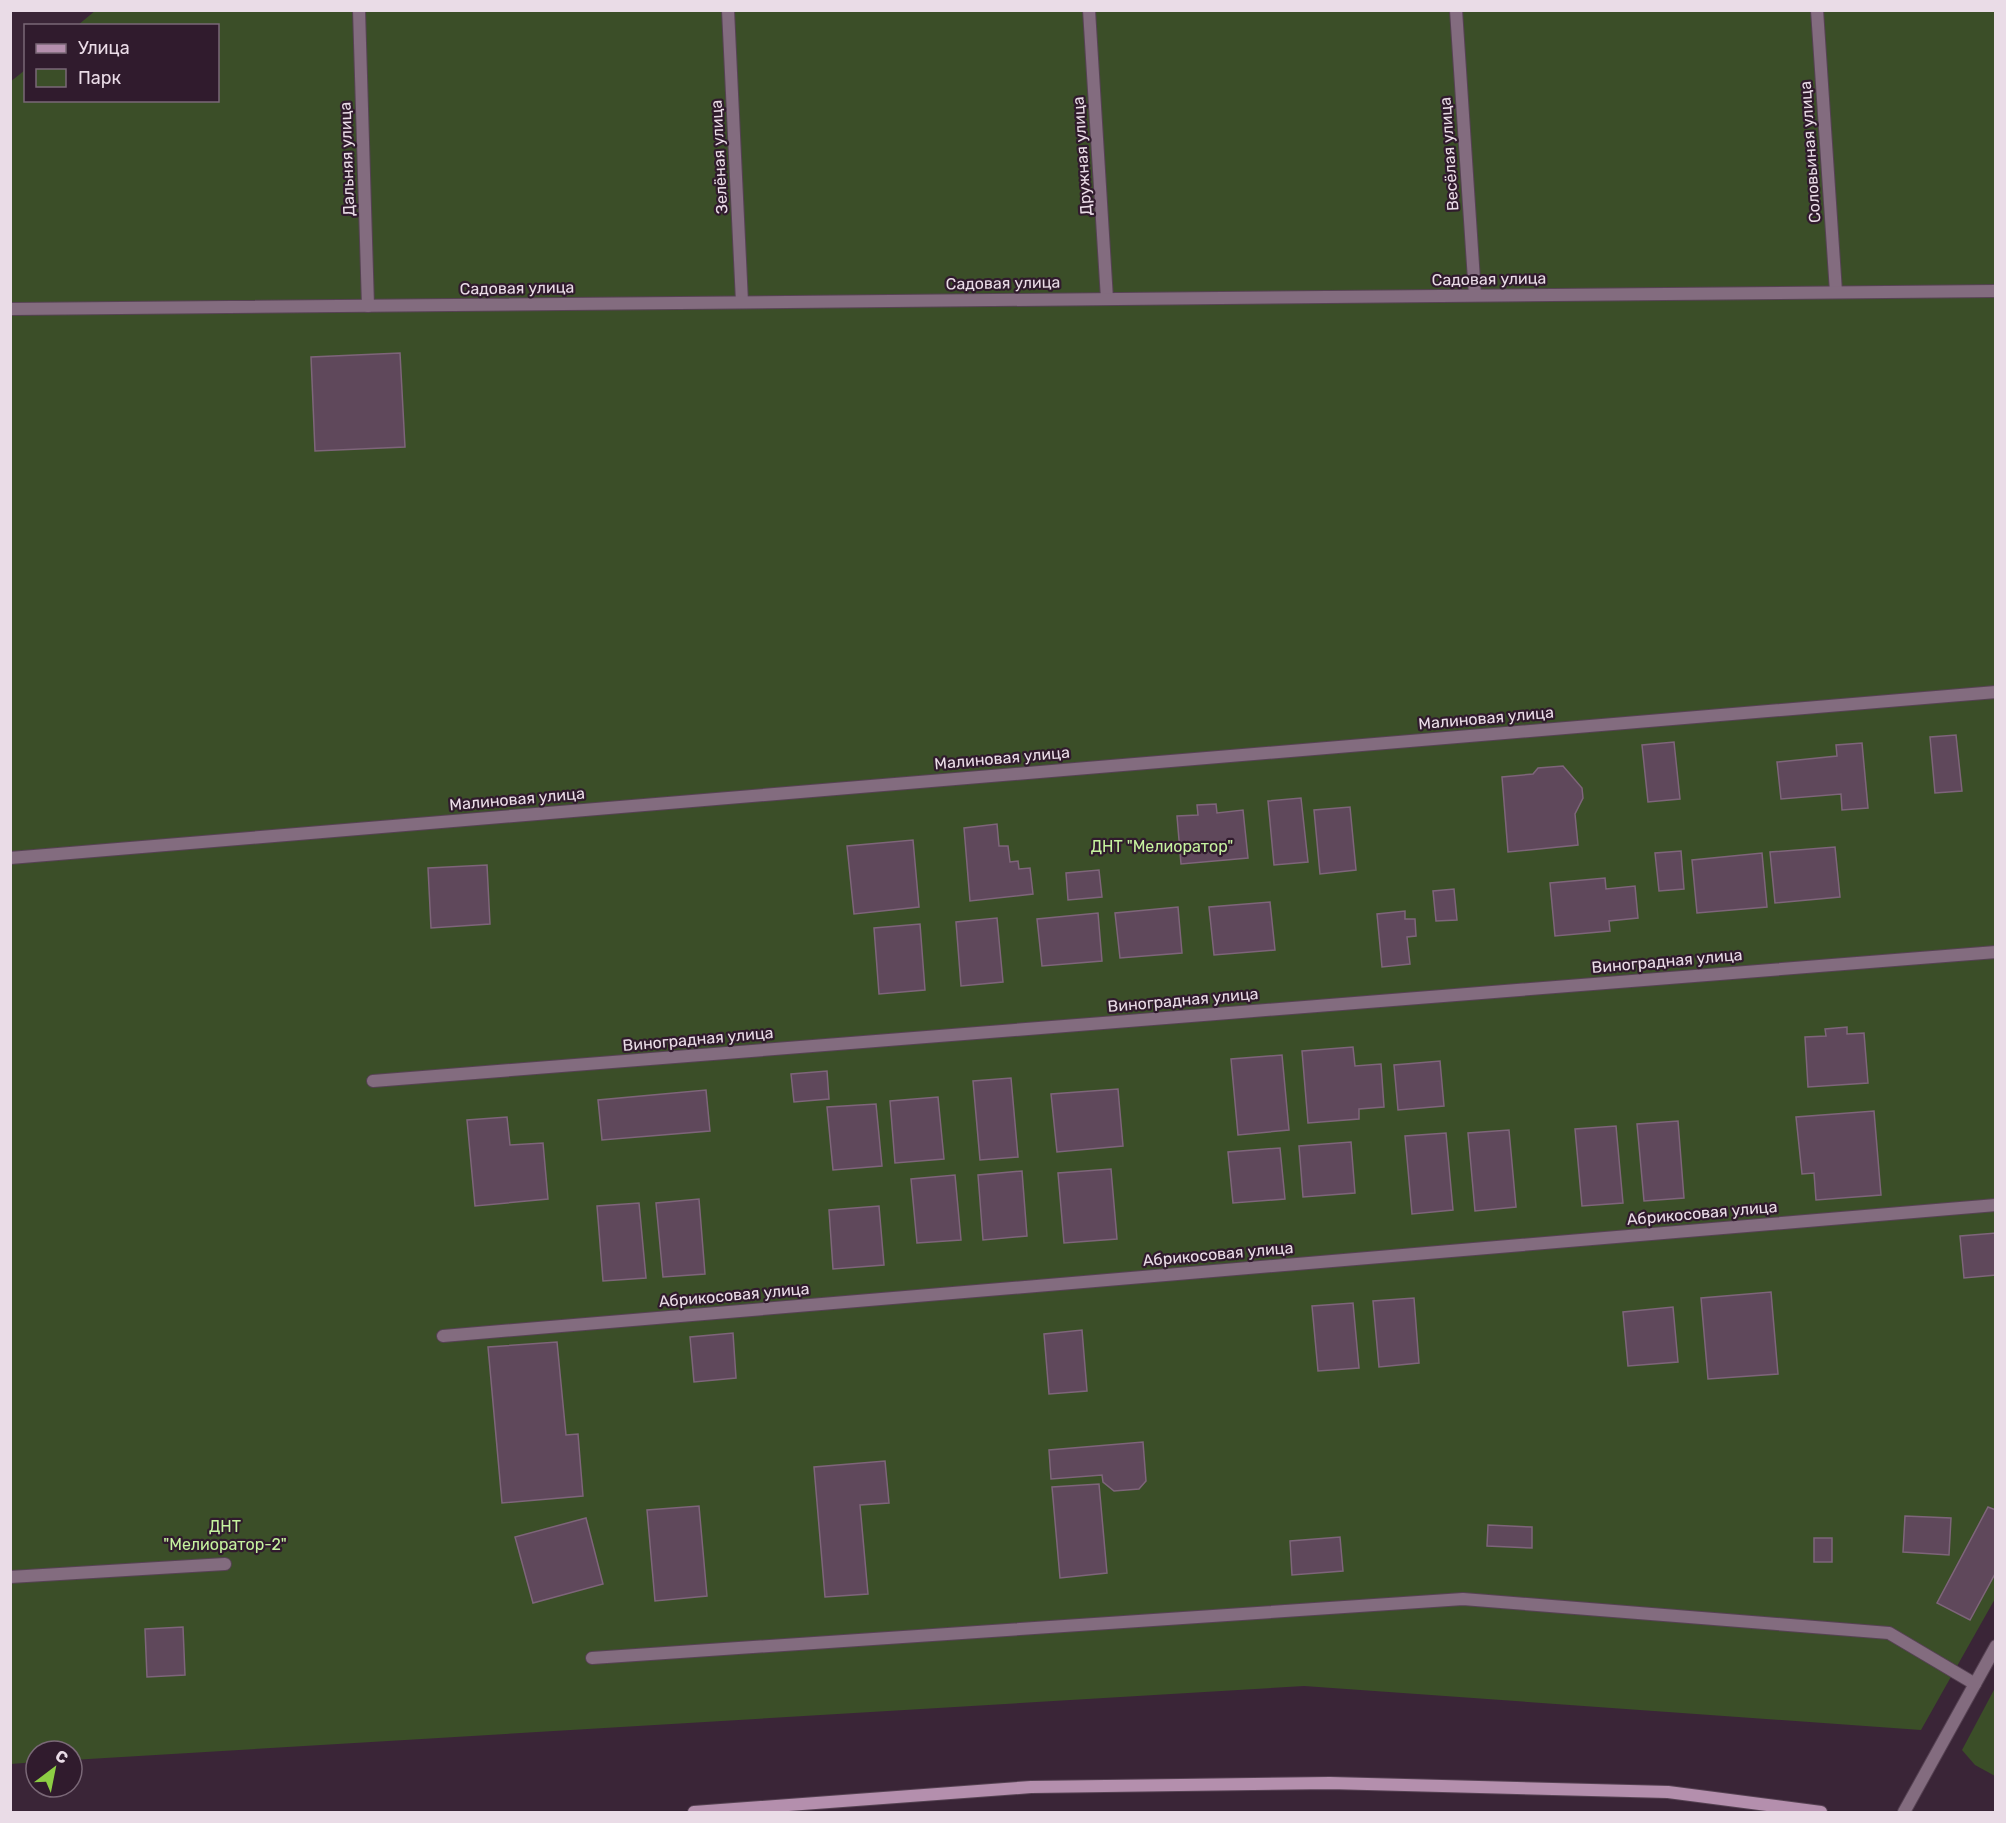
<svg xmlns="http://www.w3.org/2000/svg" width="2006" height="1823" font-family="Rubik,sans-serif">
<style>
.green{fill:#3b4e28}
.building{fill:#5f485b;stroke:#7e657a;stroke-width:1.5}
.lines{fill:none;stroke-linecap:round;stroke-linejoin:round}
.lane-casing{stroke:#564253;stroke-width:14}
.street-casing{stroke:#564253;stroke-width:14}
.secondary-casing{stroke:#564253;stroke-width:14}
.lane{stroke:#836c7f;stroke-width:12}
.street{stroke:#836c7f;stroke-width:12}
.secondary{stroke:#b48fad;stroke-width:12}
.labels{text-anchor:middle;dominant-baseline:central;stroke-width:4.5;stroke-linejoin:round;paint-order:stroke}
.street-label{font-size:16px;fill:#eadce7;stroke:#301b2d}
.park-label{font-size:16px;fill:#c6f39f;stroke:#301b2d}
</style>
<rect width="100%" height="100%" fill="#3a2537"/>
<g class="green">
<path d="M 96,10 L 1995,11 L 1996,1597 L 1921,1730 L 1304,1686 L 72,1760 L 72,1751 L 36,1751 L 36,1762 L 11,1764 L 10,82 L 25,70 L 26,100 L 218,100 L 218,26 L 78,25 Z"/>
<path d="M 1995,1688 L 1995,1776 L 1975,1765 L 1962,1750 Z"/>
</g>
<g class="building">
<path d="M 400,353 L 405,447 L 315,451 L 311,357 Z"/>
<path d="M 1956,735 L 1962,791 L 1935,793 L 1930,737 Z"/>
<path d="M 1674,742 L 1680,799 L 1648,802 L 1642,745 Z"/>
<path d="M 1862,743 L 1868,808 L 1842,810 L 1841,794 L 1781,799 L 1777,762 L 1837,756 L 1836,745 Z"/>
<path d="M 1563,766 L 1582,788 L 1583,798 L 1575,814 L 1578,845 L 1508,852 L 1502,777 L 1533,774 L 1538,768 Z"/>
<path d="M 1301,798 L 1308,862 L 1274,865 L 1268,801 Z"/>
<path d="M 1216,804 L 1217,813 L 1243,810 L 1248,858 L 1181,864 L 1177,816 L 1198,815 L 1197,805 Z"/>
<path d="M 1350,807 L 1356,870 L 1320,874 L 1314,810 Z"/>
<path d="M 997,824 L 999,846 L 1008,846 L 1010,862 L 1018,861 L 1019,869 L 1030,868 L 1033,894 L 970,901 L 964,828 Z"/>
<path d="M 913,840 L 919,907 L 854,914 L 847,846 Z"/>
<path d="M 1835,847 L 1840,897 L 1775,903 L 1770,852 Z"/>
<path d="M 1681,851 L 1684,889 L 1659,891 L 1655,853 Z"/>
<path d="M 1762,853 L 1767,907 L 1697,913 L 1692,860 Z"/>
<path d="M 487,865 L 490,924 L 431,928 L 428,868 Z"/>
<path d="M 1099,870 L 1102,897 L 1068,900 L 1066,873 Z"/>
<path d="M 1605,878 L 1606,889 L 1635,886 L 1638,918 L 1609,921 L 1610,931 L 1555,936 L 1550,883 Z"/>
<path d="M 1454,889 L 1457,920 L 1436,921 L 1433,891 Z"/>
<path d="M 1270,902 L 1275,950 L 1214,955 L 1209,907 Z"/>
<path d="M 1178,907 L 1182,953 L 1120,958 L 1115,913 Z"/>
<path d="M 1405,911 L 1405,919 L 1415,919 L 1416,936 L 1407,937 L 1410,964 L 1382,967 L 1377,914 Z"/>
<path d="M 1098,913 L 1102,961 L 1042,966 L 1037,919 Z"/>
<path d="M 997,918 L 1003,982 L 961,986 L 956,922 Z"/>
<path d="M 920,924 L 925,990 L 879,994 L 874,928 Z"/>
<path d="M 1847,1027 L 1847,1034 L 1864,1033 L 1868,1083 L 1808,1087 L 1805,1037 L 1826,1036 L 1825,1029 Z"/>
<path d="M 1353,1047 L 1355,1066 L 1381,1064 L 1384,1107 L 1359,1109 L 1359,1119 L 1308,1123 L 1302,1051 Z"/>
<path d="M 1282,1055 L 1289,1130 L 1238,1135 L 1231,1059 Z"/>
<path d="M 1440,1061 L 1444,1106 L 1398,1110 L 1394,1065 Z"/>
<path d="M 827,1071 L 829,1099 L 794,1102 L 791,1074 Z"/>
<path d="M 1011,1078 L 1018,1157 L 980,1160 L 973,1081 Z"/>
<path d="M 1118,1089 L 1123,1146 L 1057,1152 L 1051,1094 Z"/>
<path d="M 706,1090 L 710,1131 L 602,1140 L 598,1100 Z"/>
<path d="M 938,1097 L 944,1159 L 895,1163 L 890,1101 Z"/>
<path d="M 876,1104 L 882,1166 L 833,1170 L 827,1107 Z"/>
<path d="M 1874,1111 L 1881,1195 L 1816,1200 L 1814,1173 L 1802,1174 L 1796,1117 Z"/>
<path d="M 507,1117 L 510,1145 L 543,1143 L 548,1199 L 475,1206 L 467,1120 Z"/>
<path d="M 1678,1121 L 1684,1198 L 1644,1201 L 1637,1124 Z"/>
<path d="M 1616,1126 L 1623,1203 L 1582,1206 L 1575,1129 Z"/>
<path d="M 1509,1130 L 1516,1207 L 1475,1211 L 1468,1133 Z"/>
<path d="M 1446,1133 L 1453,1210 L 1412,1214 L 1405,1136 Z"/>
<path d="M 1351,1142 L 1355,1193 L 1303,1197 L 1299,1146 Z"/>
<path d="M 1280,1148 L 1285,1199 L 1233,1203 L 1228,1152 Z"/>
<path d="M 1111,1169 L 1117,1239 L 1064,1243 L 1058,1173 Z"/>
<path d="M 1022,1171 L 1027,1236 L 983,1240 L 978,1175 Z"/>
<path d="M 955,1175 L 961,1240 L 917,1243 L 911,1179 Z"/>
<path d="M 699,1199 L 705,1274 L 663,1277 L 656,1203 Z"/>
<path d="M 639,1203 L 646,1278 L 603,1281 L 597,1206 Z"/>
<path d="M 879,1206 L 884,1265 L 833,1269 L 829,1210 Z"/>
<path d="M 1996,1233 L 1996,1275 L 1964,1278 L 1960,1236 Z"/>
<path d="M 1771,1292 L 1778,1374 L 1708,1379 L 1701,1298 Z"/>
<path d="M 1414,1298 L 1419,1363 L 1379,1367 L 1373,1301 Z"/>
<path d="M 1353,1303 L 1359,1368 L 1318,1371 L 1312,1306 Z"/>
<path d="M 1673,1307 L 1678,1362 L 1628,1366 L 1623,1312 Z"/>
<path d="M 1082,1330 L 1087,1391 L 1049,1394 L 1044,1334 Z"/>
<path d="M 733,1333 L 736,1378 L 694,1382 L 690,1337 Z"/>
<path d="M 557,1342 L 566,1435 L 578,1434 L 583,1496 L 502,1503 L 488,1347 Z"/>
<path d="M 1143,1442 L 1146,1481 L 1139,1489 L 1114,1491 L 1103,1482 L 1102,1475 L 1051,1479 L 1049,1450 Z"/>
<path d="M 885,1461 L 889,1503 L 860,1505 L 868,1594 L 825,1597 L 814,1467 Z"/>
<path d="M 1099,1484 L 1107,1573 L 1060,1578 L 1052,1487 Z"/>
<path d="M 699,1506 L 707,1596 L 655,1601 L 647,1510 Z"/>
<path d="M 1988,1507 L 1996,1510 L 1996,1572 L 1970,1620 L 1937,1603 Z"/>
<path d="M 1905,1516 L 1951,1518 L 1949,1555 L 1903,1552 Z"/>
<path d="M 586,1518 L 603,1584 L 533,1603 L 515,1537 Z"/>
<path d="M 1488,1525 L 1532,1527 L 1532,1548 L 1487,1546 Z"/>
<path d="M 1340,1537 L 1343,1571 L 1292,1575 L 1290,1541 Z"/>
<rect x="1814" y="1538" width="18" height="24"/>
<path d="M 183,1627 L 185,1675 L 147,1677 L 145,1629 Z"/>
</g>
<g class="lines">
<defs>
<g id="lane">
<path d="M 359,10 L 368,306"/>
<path d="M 728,10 L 742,302"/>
<path d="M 1089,10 L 1107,299"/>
<path d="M 1456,10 L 1475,295"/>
<path d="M 1817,10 L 1836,292"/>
<path d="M 10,309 L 1996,291"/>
<path d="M 10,858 L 1996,692"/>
<path d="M 373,1081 L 1996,952"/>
<path d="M 443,1336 L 1996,1205"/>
<path d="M 10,1577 L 225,1564"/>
<path d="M 592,1658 L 1463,1599 L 1889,1633 L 1975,1684"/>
</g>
<path id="street" d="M 1904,1812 L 1996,1646"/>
<path id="secondary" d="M 694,1812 L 1031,1787 L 1330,1783 L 1668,1792 L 1821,1812"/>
</defs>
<use href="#lane" class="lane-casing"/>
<use href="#street" class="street-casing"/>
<use href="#secondary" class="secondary-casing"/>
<use href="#lane" class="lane"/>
<use href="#street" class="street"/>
<use href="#secondary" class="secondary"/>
</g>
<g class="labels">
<g class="street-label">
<text transform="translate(1810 152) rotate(-94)">Соловьиная улица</text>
<text transform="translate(1449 154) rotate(-94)">Весёлая улица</text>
<text transform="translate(1082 156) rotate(-94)">Дружная улица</text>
<text transform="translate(719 157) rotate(-93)">Зелёная улица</text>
<text transform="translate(347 159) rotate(-92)">Дальняя улица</text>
<text transform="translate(1489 279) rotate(-1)">Садовая улица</text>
<text transform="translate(1003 283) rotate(-1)">Садовая улица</text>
<text transform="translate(517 288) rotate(-1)">Садовая улица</text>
<text transform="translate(1486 718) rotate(-5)">Малиновая улица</text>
<text transform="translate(1002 758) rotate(-5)">Малиновая улица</text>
<text transform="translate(517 799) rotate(-5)">Малиновая улица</text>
<text transform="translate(1667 961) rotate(-5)">Виноградная улица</text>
<text transform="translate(1183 1000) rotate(-5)">Виноградная улица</text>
<text transform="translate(698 1039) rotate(-5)">Виноградная улица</text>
<text transform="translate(1702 1213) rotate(-5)">Абрикосовая улица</text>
<text transform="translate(1218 1254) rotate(-5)">Абрикосовая улица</text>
<text transform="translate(734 1295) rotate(-5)">Абрикосовая улица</text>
</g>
<g class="park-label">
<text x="1162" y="846">ДНТ "Мелиоратор"</text>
<text x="225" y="1526">ДНТ<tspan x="225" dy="18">"Мелиоратор-2"</tspan></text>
</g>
</g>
<rect width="2006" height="1823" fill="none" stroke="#eadce7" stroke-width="24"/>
<rect x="24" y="24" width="195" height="78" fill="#301b2d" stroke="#7a6877" stroke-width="1.5"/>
<rect x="36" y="44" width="30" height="9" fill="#b48fad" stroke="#7a6877" stroke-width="1.5"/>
<text x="78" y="54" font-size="18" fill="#eadce7">Улица</text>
<rect x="36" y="69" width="30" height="18" fill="#3b4e28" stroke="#7a6877" stroke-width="1.5"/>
<text x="78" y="84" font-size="18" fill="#eadce7">Парк</text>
<g transform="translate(54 1769) rotate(32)"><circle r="28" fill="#301b2d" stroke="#7a6877" stroke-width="1.5"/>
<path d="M0-4.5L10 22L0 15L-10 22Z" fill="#8dce44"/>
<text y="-9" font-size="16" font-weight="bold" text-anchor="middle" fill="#eadce7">С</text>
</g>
</svg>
